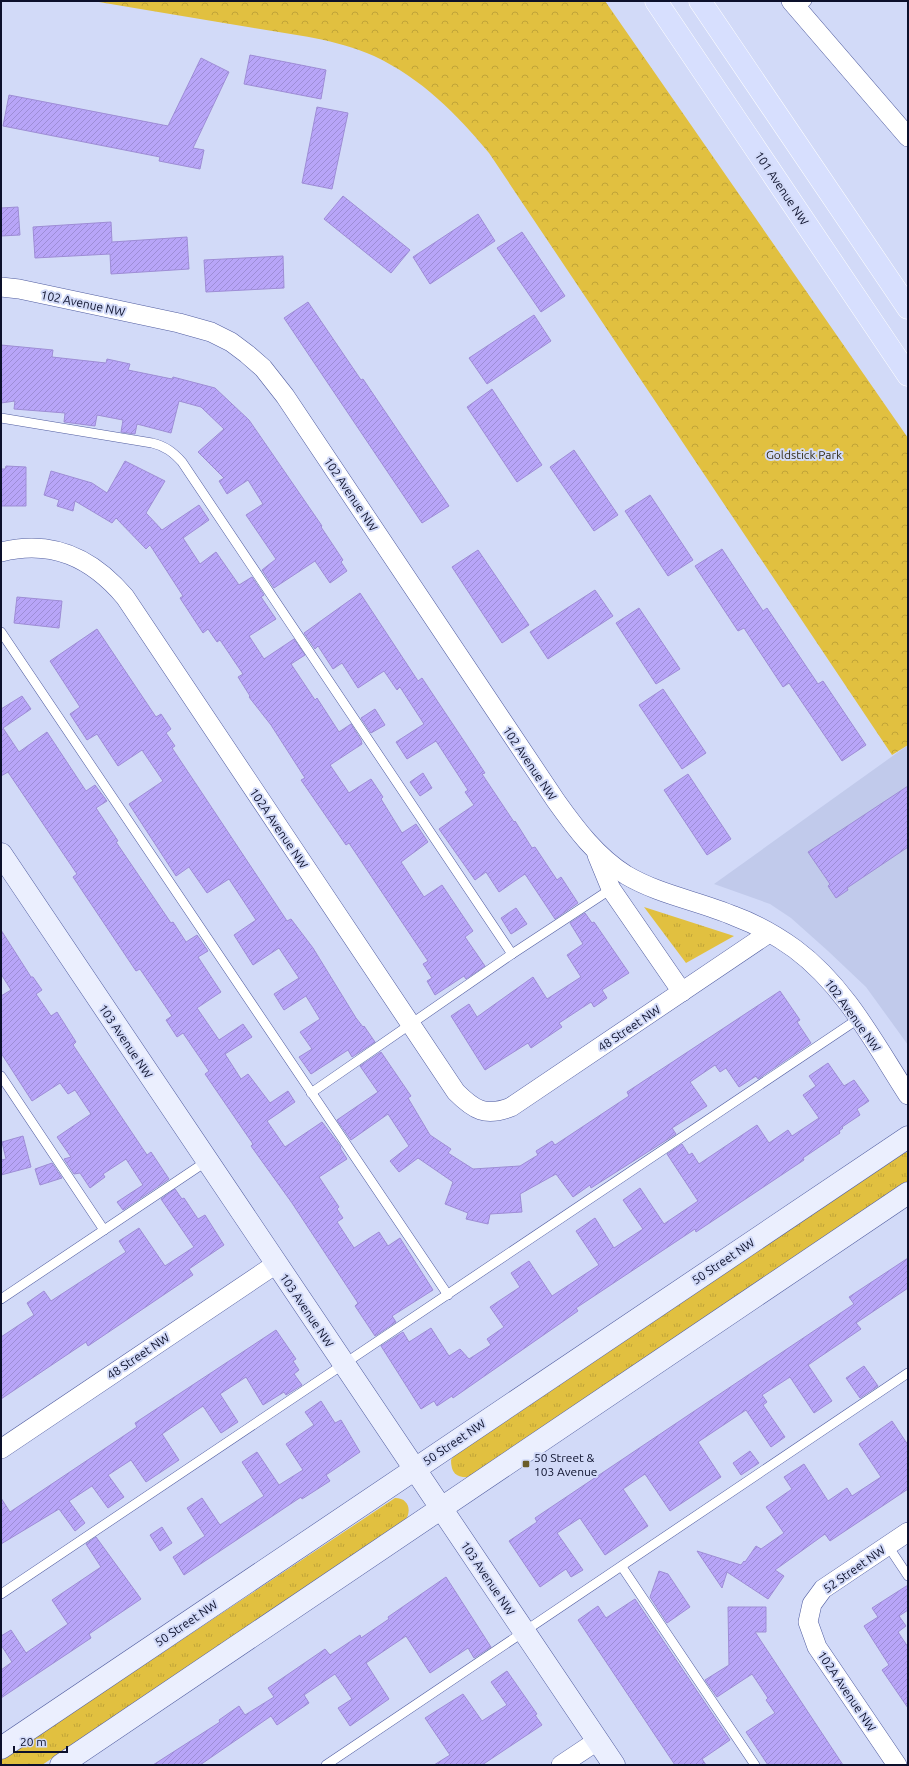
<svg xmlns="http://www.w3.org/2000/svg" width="909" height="1766" font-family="Ubuntu,sans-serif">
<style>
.built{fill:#c1caeb}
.grass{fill:url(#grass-tufts)}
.park{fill:url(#park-crowns)}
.building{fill:url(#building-hatch);stroke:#9e8dd6}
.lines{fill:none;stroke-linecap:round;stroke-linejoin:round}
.lane-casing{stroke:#515da0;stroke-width:10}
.street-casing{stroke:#515da0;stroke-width:20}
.secondary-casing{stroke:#515da0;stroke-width:23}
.primary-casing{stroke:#fff;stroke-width:23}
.lane{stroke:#fff;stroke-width:9}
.street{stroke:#fff;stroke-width:19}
.secondary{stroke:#ebeffe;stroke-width:22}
.primary{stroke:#d7dffe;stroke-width:22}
.poi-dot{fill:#6a5c29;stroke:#d2daf8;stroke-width:1.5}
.labels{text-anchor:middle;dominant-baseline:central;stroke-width:4;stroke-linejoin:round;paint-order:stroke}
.street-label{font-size:12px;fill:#0c102b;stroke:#d2daf8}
.park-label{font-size:12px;fill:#322c17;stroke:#d2daf8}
.poi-label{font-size:12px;fill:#0c102b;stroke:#d2daf8;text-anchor:start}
</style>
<defs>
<pattern id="grass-tufts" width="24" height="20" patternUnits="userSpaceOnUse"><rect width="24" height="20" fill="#e1c040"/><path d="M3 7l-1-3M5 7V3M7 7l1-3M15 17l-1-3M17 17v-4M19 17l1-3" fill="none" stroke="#c0a438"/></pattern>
<pattern id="park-crowns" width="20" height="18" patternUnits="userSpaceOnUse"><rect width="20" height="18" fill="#e1c040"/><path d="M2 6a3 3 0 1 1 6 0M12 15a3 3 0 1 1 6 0" fill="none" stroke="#c0a438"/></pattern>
<pattern id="building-hatch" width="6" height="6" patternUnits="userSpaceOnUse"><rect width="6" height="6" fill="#b8a5f8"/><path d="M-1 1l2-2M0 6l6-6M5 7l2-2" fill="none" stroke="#9d8dd5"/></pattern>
</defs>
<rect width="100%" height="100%" fill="#d2daf8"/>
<path class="built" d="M 908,745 L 908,1045 L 866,987 L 828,951 L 791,918 L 770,904 L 714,884 Z"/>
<g class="grass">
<path d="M 644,907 L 734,936 L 686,963 Z"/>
<path d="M 908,1152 L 908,1183 L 470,1477 C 457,1478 451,1474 451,1460 L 454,1456 L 904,1153 Z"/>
<path d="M 395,1498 C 409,1498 412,1511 405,1521 L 42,1765 L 1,1765 L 1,1760 Z"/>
</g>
<path class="park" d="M 93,1 L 605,1 L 908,438 L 908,745 L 892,755 L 489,153 C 457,114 421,78 374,56 C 336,39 295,35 254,28 C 200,19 146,10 93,1 Z"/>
<g class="building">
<path d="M 250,55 L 326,70 L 321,99 L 244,84 Z"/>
<path d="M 201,58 L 229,72 L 193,148 L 204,150 L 200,169 L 159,161 L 160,157 L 3,126 L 9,95 L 168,126 Z"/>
<path d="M 317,107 L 348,113 L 332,189 L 302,183 Z"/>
<path d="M 343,196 L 410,250 L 391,273 L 324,219 Z"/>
<path d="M 18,207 L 20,235 L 1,236 L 1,208 Z"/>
<path d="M 478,214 L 495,241 L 430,284 L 413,257 Z"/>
<path d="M 111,222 L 112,242 L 187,237 L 189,269 L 111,274 L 110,254 L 35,258 L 33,227 Z"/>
<path d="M 522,232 L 565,296 L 541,312 L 497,248 Z"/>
<path d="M 283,256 L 284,288 L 206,292 L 204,260 Z"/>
<path d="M 308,302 L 361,380 L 363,379 L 449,506 L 422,523 L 284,318 Z"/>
<path d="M 534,315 L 551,341 L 487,384 L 469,358 Z"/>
<path d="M 1,345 L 53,350 L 52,357 L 106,363 L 107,359 L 130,364 L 128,370 L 172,379 L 173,377 L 215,388 L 249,420 L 322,526 L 321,527 L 343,560 L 341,562 L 347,571 L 330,583 L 315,561 L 274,588 L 262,570 L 276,559 L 246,515 L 263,504 L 248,480 L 227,494 L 219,481 L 224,478 L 198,452 L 224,429 L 201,407 L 179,401 L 171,433 L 137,424 L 135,434 L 121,432 L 123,420 L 97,415 L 95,426 L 64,422 L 65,413 L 14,409 L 15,401 L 1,403 Z"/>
<path d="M 492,389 L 542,465 L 517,482 L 467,407 Z"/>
<path d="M 574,450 L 618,515 L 594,531 L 550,467 Z"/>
<path d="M 125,461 L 165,481 L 146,513 L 162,530 L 199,505 L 209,520 L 183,538 L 200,564 L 216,552 L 239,585 L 252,577 L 264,595 L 261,597 L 276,619 L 249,636 L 264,659 L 294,639 L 305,655 L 291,664 L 315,700 L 317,698 L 339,732 L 351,724 L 361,740 L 362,744 L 330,765 L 349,793 L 371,779 L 383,797 L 381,799 L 402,833 L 416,824 L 428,842 L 401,862 L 424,897 L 442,885 L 473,931 L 465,937 L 485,966 L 466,979 L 464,976 L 435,995 L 427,981 L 432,978 L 423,964 L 428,961 L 349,843 L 346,845 L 301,780 L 305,778 L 271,725 L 249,697 L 250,696 L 238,677 L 243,674 L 220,640 L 217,642 L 208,629 L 203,633 L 180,598 L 183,596 L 150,545 L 146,549 L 116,518 L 112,523 L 75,501 L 73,511 L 57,506 L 59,500 L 44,495 L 51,471 L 92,483 L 107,493 Z"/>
<path d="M 6,466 L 26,467 L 26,506 L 1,506 L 1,469 L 5,469 Z"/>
<path d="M 650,495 L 693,560 L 668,576 L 625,511 Z"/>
<path d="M 722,549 L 763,611 L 767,608 L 818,684 L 823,681 L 866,745 L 842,761 L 789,683 L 783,687 L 744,628 L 738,631 L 695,566 Z"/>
<path d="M 478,550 L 529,625 L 502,643 L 452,567 Z"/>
<path d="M 595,590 L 613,616 L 548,659 L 530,632 Z"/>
<path d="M 360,593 L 418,681 L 422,678 L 466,744 L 485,773 L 482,774 L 514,822 L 515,821 L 532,848 L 535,847 L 557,880 L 561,877 L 578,903 L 555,919 L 525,874 L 499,892 L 486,872 L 475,880 L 439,829 L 474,805 L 465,792 L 468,790 L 436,741 L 407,759 L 396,742 L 424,724 L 400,687 L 397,690 L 384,671 L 358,688 L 342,663 L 333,669 L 318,646 L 315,649 L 304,633 Z"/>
<path d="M 17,597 L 62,601 L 59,628 L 14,623 Z"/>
<path d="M 639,608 L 680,669 L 656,684 L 616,623 Z"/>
<path d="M 97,629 L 156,717 L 161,714 L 171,729 L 166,733 L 175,746 L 172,748 L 198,787 L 287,921 L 291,919 L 313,948 L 356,1018 L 363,1027 L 364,1026 L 375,1042 L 352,1057 L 348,1050 L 311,1074 L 299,1057 L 312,1049 L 300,1032 L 320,1019 L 306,996 L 284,1010 L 274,994 L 299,978 L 279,948 L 253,965 L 234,935 L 256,920 L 229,879 L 207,893 L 189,867 L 176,876 L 129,804 L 163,781 L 142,750 L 118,766 L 97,734 L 87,740 L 70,714 L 80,707 L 50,661 Z"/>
<path d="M 663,689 L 706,753 L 682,769 L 639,705 Z"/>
<path d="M 22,696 L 31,709 L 3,728 L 19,752 L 47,732 L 86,791 L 95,785 L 107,801 L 96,808 L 118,841 L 116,842 L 171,923 L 173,922 L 186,942 L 197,935 L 208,951 L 198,957 L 221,992 L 197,1008 L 219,1040 L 243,1024 L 252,1037 L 225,1054 L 241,1079 L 248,1074 L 270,1103 L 288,1091 L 295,1102 L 267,1121 L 285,1147 L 322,1122 L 341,1147 L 340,1148 L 347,1159 L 319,1177 L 339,1207 L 337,1209 L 343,1218 L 337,1222 L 354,1248 L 379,1232 L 388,1246 L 400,1238 L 433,1290 L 392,1316 L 396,1322 L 375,1336 L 355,1306 L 358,1303 L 292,1203 L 251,1146 L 253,1144 L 205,1074 L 209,1071 L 183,1033 L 177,1037 L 166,1020 L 172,1016 L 140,969 L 136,971 L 73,877 L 77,874 L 8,772 L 1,776 L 1,709 Z"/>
<path d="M 375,709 L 385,725 L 371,733 L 361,718 Z"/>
<path d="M 423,773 L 432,788 L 420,796 L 410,782 Z"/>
<path d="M 688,774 L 731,839 L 707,855 L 664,790 Z"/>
<path d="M 908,786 L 908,847 L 847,888 L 848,890 L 836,898 L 828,886 L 830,884 L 808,852 Z"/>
<path d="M 516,908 L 527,924 L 511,934 L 501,918 Z"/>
<path d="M 585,913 L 592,923 L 594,922 L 629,973 L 602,990 L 607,998 L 594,1007 L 591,1002 L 559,1023 L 562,1027 L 531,1048 L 528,1043 L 485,1070 L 451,1016 L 469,1004 L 477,1017 L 533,977 L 547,999 L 581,977 L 567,955 L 583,944 L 570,923 Z"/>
<path d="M 1,930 L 31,977 L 33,977 L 42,990 L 36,994 L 51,1016 L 57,1012 L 76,1042 L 73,1045 L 147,1155 L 151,1152 L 169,1179 L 123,1210 L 117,1202 L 143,1185 L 126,1159 L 103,1174 L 105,1177 L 90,1188 L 80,1173 L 74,1174 L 64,1159 L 71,1157 L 57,1137 L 91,1114 L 75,1090 L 68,1094 L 60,1083 L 32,1101 L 1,1053 L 1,996 L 11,990 L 1,974 Z"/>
<path d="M 780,991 L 800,1020 L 797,1022 L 811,1043 L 758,1079 L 756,1076 L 739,1087 L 726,1068 L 720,1072 L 715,1065 L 690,1082 L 707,1106 L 672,1128 L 676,1134 L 591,1188 L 590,1185 L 573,1197 L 556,1174 L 520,1194 L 522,1212 L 490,1214 L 488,1224 L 466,1219 L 468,1213 L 445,1204 L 453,1182 L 418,1158 L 399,1172 L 390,1161 L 409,1146 L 388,1114 L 351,1140 L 337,1120 L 378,1092 L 360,1066 L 381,1052 L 411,1096 L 408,1098 L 430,1135 L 451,1149 L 448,1153 L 473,1169 L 520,1166 L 538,1155 L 536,1151 L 552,1141 L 555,1145 L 629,1096 L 627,1092 Z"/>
<path d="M 828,1063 L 844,1086 L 854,1080 L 869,1101 L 857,1109 L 860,1115 L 842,1127 L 843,1128 L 839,1131 L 840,1133 L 803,1158 L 804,1160 L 696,1232 L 695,1229 L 576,1308 L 578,1311 L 453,1398 L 452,1396 L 437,1406 L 434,1401 L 421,1409 L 381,1346 L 403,1332 L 409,1342 L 431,1328 L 449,1356 L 460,1349 L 469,1359 L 491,1345 L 487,1339 L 504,1327 L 490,1307 L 520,1287 L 511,1273 L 529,1261 L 552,1296 L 599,1265 L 576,1231 L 595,1218 L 614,1248 L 643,1229 L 623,1200 L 640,1188 L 664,1224 L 698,1201 L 667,1154 L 682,1144 L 689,1155 L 692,1153 L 699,1164 L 757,1125 L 769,1143 L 788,1130 L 792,1136 L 819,1118 L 803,1095 L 816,1086 L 809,1076 Z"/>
<path d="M 23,1136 L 31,1167 L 1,1175 L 1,1160 L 6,1159 L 2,1142 Z"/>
<path d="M 52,1163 L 62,1178 L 40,1185 L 35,1169 Z"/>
<path d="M 175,1189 L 182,1199 L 184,1198 L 198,1219 L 205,1215 L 224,1245 L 189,1269 L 193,1275 L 88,1346 L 86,1342 L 1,1399 L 1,1337 L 34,1315 L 27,1303 L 44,1291 L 51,1301 L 71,1288 L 126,1252 L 119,1241 L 139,1228 L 165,1266 L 194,1247 L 161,1199 Z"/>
<path d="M 908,1258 L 908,1288 L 856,1323 L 861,1329 L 808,1365 L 832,1401 L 814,1413 L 790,1377 L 762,1395 L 767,1402 L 763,1405 L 785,1437 L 771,1447 L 746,1410 L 698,1442 L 721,1477 L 670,1511 L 645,1474 L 623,1489 L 648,1526 L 605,1555 L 580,1518 L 557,1533 L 583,1570 L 571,1577 L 566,1569 L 540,1587 L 509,1541 L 537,1522 L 535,1518 L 854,1304 L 849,1297 Z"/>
<path d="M 276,1330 L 296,1359 L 293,1361 L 299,1370 L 294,1374 L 302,1385 L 286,1395 L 284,1392 L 263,1405 L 246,1377 L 220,1394 L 238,1422 L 221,1433 L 203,1406 L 162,1434 L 179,1460 L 146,1482 L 131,1460 L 108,1475 L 124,1497 L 108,1508 L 92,1486 L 69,1501 L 85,1523 L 75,1531 L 59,1509 L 1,1544 L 1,1498 L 10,1512 L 137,1427 L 135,1423 Z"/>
<path d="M 864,1366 L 878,1386 L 860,1398 L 846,1378 Z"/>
<path d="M 321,1401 L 335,1423 L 341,1420 L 360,1452 L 326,1475 L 330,1481 L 302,1499 L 301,1497 L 184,1575 L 173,1557 L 205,1536 L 187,1508 L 202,1498 L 220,1525 L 264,1496 L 242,1462 L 257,1452 L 279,1485 L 303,1470 L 286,1444 L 314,1425 L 305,1412 Z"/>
<path d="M 892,1421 L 908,1445 L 908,1489 L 830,1541 L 825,1534 L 775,1570 L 784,1576 L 768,1599 L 727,1572 L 722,1588 L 697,1551 L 741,1565 L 744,1561 L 745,1562 L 756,1546 L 761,1549 L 784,1533 L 766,1507 L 792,1489 L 784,1477 L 804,1464 L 828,1501 L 847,1488 L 852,1496 L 881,1477 L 859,1444 Z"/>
<path d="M 750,1451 L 759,1463 L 741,1475 L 733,1463 Z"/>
<path d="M 162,1527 L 172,1543 L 160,1551 L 150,1535 Z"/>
<path d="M 96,1537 L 141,1599 L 89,1634 L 91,1638 L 1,1698 L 1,1670 L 12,1662 L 1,1645 L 1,1636 L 11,1630 L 26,1653 L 68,1624 L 52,1600 L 101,1567 L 86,1544 Z"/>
<path d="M 659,1571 L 668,1574 L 690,1607 L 667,1623 L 650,1597 Z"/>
<path d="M 446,1577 L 491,1647 L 474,1658 L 468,1648 L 430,1673 L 406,1636 L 366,1663 L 389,1699 L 350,1726 L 338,1708 L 352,1699 L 335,1674 L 304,1695 L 309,1703 L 277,1725 L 271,1716 L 200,1765 L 153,1765 L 220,1722 L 219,1720 L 239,1706 L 245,1715 L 274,1697 L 268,1688 L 325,1649 L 330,1655 L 360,1635 L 361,1638 L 389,1619 L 388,1617 Z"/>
<path d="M 908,1585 L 908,1610 L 899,1616 L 906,1626 L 898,1632 L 908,1647 L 908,1708 L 882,1670 L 889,1665 L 864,1626 L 878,1617 L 872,1608 Z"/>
<path d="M 635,1599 L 730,1740 L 702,1759 L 706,1765 L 675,1765 L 578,1620 L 598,1606 L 606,1618 Z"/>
<path d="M 728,1607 L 766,1607 L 766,1632 L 755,1632 L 843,1765 L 768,1765 L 746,1732 L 775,1713 L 766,1700 L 768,1698 L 752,1674 L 717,1697 L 705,1680 L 729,1665 Z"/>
<path d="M 507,1671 L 537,1714 L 535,1715 L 542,1725 L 482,1765 L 434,1765 L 450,1755 L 425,1718 L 463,1694 L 482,1721 L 507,1705 L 491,1682 Z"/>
</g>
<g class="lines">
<defs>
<g id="lane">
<path d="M 798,10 L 807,1"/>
<path d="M 1,418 L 152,443 C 165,446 173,452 182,462 L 512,954"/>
<path d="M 1,632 L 448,1295"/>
<path d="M 1,1076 L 104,1230"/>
<path d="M 311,1093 L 512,954 L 611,889"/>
<path d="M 1,1299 L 207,1161"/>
<path d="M 888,1546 L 908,1576"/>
<path d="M 622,1567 L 755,1765"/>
<path d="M 1,1594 L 858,1019"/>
<path d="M 326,1765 L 908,1373"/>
</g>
<g id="street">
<path d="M 791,1 L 908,137"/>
<path d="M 1,287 L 19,289 L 179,323 L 211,332 L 231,342 L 247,354 L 263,368 L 285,396 L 556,801 C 576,829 597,857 626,875 C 660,895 699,901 734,916 C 756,924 777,936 795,949 C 845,986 875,1044 908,1095"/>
<path d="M 1,552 C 52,539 92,558 125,597 L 456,1092 C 474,1110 485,1117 511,1107 L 769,933"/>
<path d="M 597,855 L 611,889 L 682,992"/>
<path d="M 1,1449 L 276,1264"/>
<path d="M 561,1765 L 597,1741"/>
<path d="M 897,1765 L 817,1647 L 808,1622 L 812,1604 L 823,1589 L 908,1532"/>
</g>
<g id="secondary">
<path d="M 1,854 L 614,1765"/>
<path d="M 1,1748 L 908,1137"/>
<path d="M 61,1765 L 908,1193"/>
</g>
<g id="primary">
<path d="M 656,1 L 908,375"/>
<path d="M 700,1 L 908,308"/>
</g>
</defs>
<use href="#lane" class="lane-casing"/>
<use href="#street" class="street-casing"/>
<use href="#secondary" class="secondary-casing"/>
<use href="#primary" class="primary-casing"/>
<use href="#lane" class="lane"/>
<use href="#street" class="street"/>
<use href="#secondary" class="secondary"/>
<use href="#primary" class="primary"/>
</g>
<rect class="poi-dot" x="522" y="1460" width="8" height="8" rx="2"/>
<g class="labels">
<g class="street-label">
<text transform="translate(782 188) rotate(56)">101 Avenue NW</text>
<text transform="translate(83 303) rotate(12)">102 Avenue NW</text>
<text transform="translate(351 494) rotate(56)">102 Avenue NW</text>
<text transform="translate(530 763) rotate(56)">102 Avenue NW</text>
<text transform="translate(279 828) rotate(56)">102A Avenue NW</text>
<text transform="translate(853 1015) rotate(54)">102 Avenue NW</text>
<text transform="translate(629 1028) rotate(-34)">48 Street NW</text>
<text transform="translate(126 1041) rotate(56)">103 Avenue NW</text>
<text transform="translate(723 1261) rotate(-34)">50 Street NW</text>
<text transform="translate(307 1310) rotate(56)">103 Avenue NW</text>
<text transform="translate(138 1356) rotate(-34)">48 Street NW</text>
<text transform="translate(454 1442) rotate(-34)">50 Street NW</text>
<text transform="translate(854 1569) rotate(-35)">52 Street NW</text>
<text transform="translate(488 1578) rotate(56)">103 Avenue NW</text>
<text transform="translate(186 1623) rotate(-34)">50 Street NW</text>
<text transform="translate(847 1691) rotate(56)">102A Avenue NW</text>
</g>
<g class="park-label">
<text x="804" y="454">Goldstick Park</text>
</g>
<g class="poi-label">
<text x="534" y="1457">50 Street &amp;<tspan x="534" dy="14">103 Avenue</tspan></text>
</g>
</g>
<rect width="909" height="1766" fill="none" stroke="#0c102b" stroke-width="4"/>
<path d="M14 1746v6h53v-6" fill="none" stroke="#0c102b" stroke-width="2"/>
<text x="20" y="1746" font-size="12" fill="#0c102b" stroke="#d2daf8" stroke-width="3" paint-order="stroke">20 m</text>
</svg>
